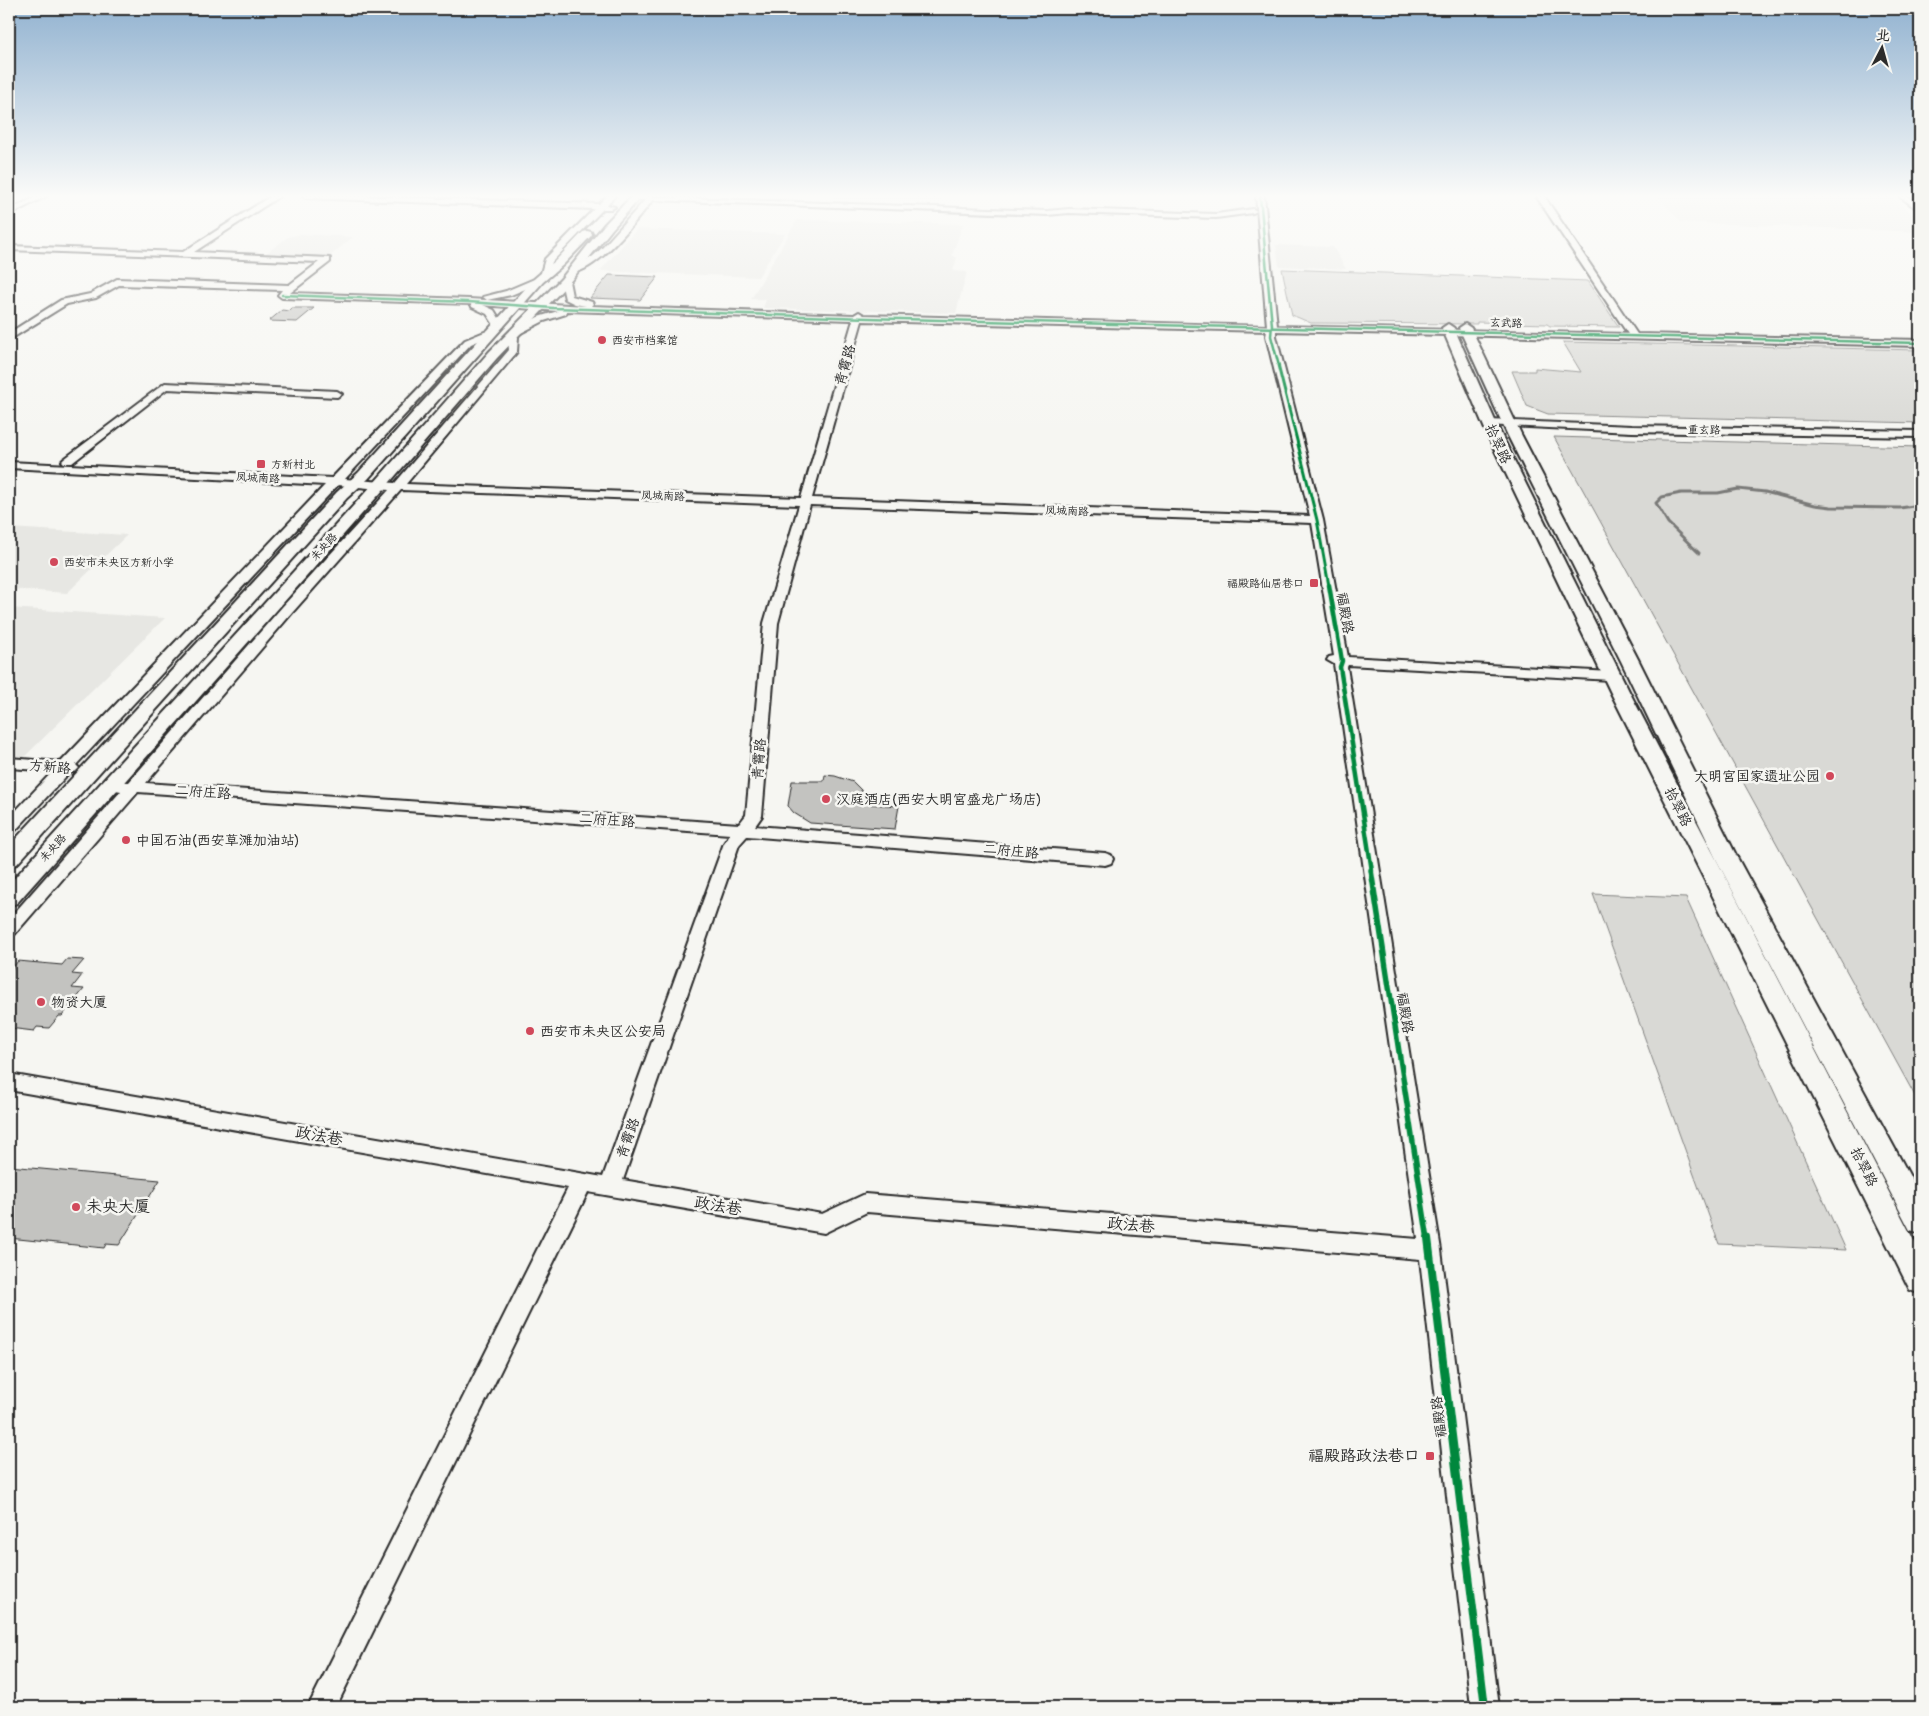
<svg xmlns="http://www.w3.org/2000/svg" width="1929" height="1716" font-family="Pangolin,'LXGW WenKai TC',sans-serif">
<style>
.built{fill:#e7e7e3}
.green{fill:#d9d9d5;stroke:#828280}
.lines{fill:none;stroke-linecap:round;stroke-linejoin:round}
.stream{stroke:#7a7a78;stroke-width:3}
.building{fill:#c3c3c0;stroke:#2b2b2b}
.minor-casing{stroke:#2b2b2b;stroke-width:4}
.major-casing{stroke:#2b2b2b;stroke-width:4}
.highway-casing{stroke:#2b2b2b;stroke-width:4}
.minor{fill:#f6f6f2;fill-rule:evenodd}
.major{fill:#f6f6f2;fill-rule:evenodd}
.highway{fill:#f6f6f2;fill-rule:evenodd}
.cycleway-far4-casing{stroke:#f6f6f2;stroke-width:4.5}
.cycleway-far3-casing{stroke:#f6f6f2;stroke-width:5}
.cycleway-far2-casing{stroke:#f6f6f2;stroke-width:7}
.cycleway-far1-casing{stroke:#f6f6f2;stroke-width:9}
.cycleway-casing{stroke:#f6f6f2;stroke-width:11}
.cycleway-far4{stroke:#00873e;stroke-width:2.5}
.cycleway-far3{stroke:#00873e;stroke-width:3}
.cycleway-far2{stroke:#00873e;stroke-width:4.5}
.cycleway-far1{stroke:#00873e;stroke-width:5.5}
.cycleway{stroke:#00873e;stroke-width:8}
.poi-dot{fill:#d1495b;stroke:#f6f6f2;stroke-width:2}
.labels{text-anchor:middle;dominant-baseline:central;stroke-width:5;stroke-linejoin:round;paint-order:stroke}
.far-street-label{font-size:11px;fill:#2b2b2b;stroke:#f6f6f2}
.far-poi-label{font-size:11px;fill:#2b2b2b;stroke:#f6f6f2;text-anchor:start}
.street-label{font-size:14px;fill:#2b2b2b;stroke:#f6f6f2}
.poi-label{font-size:14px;fill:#2b2b2b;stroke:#f6f6f2;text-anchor:start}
.near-street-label{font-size:16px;fill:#2b2b2b;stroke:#f6f6f2}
.near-poi-label{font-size:16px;fill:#2b2b2b;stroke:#f6f6f2;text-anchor:start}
</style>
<rect width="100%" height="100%" fill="#f6f6f2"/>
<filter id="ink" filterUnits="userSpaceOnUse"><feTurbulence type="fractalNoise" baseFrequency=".02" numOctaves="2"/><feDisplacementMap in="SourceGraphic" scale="10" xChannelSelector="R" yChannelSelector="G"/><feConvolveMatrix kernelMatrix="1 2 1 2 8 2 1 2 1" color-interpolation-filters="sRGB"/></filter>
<g filter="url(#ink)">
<g class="built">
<path d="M 834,196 L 941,196 L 940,202 L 832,201 Z"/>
<path d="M 1657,196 L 1890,196 L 1920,220 L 1920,232 L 1681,222 Z"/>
<path d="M 797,220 L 963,224 L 952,255 L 957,258 L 953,271 L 967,272 L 956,313 L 763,308 L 766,300 L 751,299 Z"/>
<path d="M 637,229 L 785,234 L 758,277 L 600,271 Z"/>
<path d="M 301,234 L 353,237 L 329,257 L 265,254 L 288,237 Z"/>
<path d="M 1276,245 L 1333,247 L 1346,269 L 1279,266 Z"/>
<path d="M 9,528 L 127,535 L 67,593 L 9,589 Z"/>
<path d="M 9,608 L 165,618 L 9,772 Z"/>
</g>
<g class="green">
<path d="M 1282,269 L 1588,281 L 1619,327 L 1550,326 L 1547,324 L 1477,322 L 1477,324 L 1311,323 L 1292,315 Z"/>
<path d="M 1563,342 L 1920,350 L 1920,423 L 1548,414 L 1527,406 L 1512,371 L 1535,371 L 1535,368 L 1581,372 Z"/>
<path d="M 1554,437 L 1920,447 L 1920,1105 Z"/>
<path d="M 1593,894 L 1686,898 L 1846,1250 L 1719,1244 Z"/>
</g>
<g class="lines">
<path class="stream" d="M 1699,553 L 1668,523 L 1656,503 L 1662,497 L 1681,493 L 1718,493 L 1738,489 L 1765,492 L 1815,505 L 1831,507 L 1900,508 L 1920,505"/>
</g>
<g class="building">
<path d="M 609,275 L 658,277 L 640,300 L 590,298 Z"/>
<path d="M 292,308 L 314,308 L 297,322 L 269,321 L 282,310 L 289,311 Z"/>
<path d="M 825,775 L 835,776 L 853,782 L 861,790 L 866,804 L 899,806 L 895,829 L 810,823 L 794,813 L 788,806 L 792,781 L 824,781 Z"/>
<path d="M 67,959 L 84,960 L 72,974 L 82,975 L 72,988 L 84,989 L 62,1016 L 59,1016 L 49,1028 L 37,1027 L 34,1031 L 9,1028 L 9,972 L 18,961 L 62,965 Z"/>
<path d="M 9,1166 L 160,1180 L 119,1245 L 106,1244 L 104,1248 L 9,1238 Z"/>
</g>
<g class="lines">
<defs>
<g id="minor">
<path d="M 38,196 L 47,196 L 9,215 L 9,210 Z"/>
<path d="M 271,196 L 280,196 L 194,252 L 330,258 L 330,262 L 290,293 L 469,299 L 586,306 L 575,304 L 565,299 L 561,281 L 565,278 L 569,281 L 572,296 L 592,302 L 593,304 L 591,306 L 854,315 L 859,312 L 864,315 L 1267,326 L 1256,196 L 1264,196 L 1277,326 L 1628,334 L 1536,196 L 1544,196 L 1637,334 L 1920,340 L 1920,346 L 1276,331 L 1276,336 L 1323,520 L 1348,657 L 1611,672 L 1618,676 L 1611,680 L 1348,665 L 1347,667 L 1441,1250 L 1499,1707 L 1471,1707 L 1420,1259 L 867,1212 L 824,1233 L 588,1192 L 336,1707 L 308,1707 L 568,1188 L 9,1090 L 9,1074 L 603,1177 L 724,843 L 730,834 L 138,792 L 15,934 L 9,936 L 9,919 L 121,791 L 104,788 L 101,785 L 104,782 L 129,782 L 282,607 L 389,490 L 338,485 L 76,765 L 79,768 L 76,771 L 69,773 L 15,831 L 9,832 L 9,818 L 53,771 L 9,768 L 9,758 L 61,762 L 325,485 L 9,468 L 9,462 L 332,478 L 465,340 L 494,328 L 499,331 L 497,333 L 471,344 L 345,479 L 395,483 L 509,350 L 508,337 L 513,334 L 518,337 L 517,352 L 406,484 L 801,498 L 853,320 L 567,311 L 566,314 L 544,321 L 517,335 L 512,332 L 514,330 L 538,317 L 558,311 L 483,305 L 494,310 L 504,326 L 499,329 L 496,328 L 487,314 L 472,307 L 471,304 L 282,298 L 278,295 L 282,290 L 119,285 L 96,298 L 67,304 L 9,340 L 9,333 L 61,300 L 90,294 L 117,279 L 289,285 L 319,262 L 9,250 L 9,246 L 183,252 ZM 862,321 L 1267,331 L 1266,336 L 1310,516 L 812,498 ZM 401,490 L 799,505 L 764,623 L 746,815 L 739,824 L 146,783 L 292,613 ZM 810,505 L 1312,523 L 1334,656 L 1329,657 L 1327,660 L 1334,664 L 1418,1239 L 865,1194 L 822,1214 L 623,1180 L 739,845 L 747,836 L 1105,865 L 1111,863 L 1113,859 L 1111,855 L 1105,853 L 755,826 L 762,816 L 778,623 Z"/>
<path d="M 302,196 L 359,196 L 599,204 L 607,196 L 615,196 L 607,205 L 615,207 L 611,209 L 603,209 L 552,262 L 549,273 L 545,276 L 541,273 L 545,259 L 594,209 L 306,198 Z"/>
<path d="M 633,196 L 1047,211 L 1069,209 L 1216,214 L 1253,209 L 1257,211 L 1253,213 L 1216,218 L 1069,213 L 1047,215 L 653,200 C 638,218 595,275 571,272 L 571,268 L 592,257 L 603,247 L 645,200 L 633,199 Z"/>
<path d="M 1899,196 L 1907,196 L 1920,205 L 1920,211 Z"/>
<path d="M 539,277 L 543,280 L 542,282 L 511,295 L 487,300 L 483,297 L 506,291 Z"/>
<path d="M 165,383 L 337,391 L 342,394 L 337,397 L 167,389 L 72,463 L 64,463 L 62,461 L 64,459 Z"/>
<path d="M 1488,420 L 1632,426 L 1920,431 L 1920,437 L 1632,432 L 1484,425 L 1483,423 L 1484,421 Z"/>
</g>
<g id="major">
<path d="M 632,196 L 642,196 L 612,229 L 569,283 L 497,358 L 384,489 L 17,903 L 9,906 L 9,884 L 374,483 L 489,352 L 561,279 L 604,225 Z"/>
<path d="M 587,231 L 591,232 L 592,234 L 591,236 L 563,265 L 543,282 L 368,479 L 347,498 L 17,864 L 9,866 L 9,846 L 337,492 L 358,473 L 535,278 L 555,261 L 583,232 Z"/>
<path d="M 1448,324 L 1454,328 L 1501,434 L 1630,693 L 1920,1252 L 1920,1294 L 1910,1290 L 1611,693 L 1487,434 L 1442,328 Z"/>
<path d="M 1465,324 L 1471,328 L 1522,436 L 1639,661 L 1738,859 L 1920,1195 L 1920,1233 L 1910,1230 L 1716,859 L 1621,661 L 1508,436 L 1459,328 Z"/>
</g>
<path id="highway" d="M 631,196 L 643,196 L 636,201 L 632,199 Z"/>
</defs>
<use href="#minor" class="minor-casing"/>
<use href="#major" class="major-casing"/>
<use href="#highway" class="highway-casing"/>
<use href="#minor" class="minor"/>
<use href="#major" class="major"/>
<use href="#highway" class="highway"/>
<defs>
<g id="cycleway-far4">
<path d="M 1260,196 L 1272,325 L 1271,336 L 1279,366"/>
<path d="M 282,295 L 469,302 L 553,308 L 901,319 L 1920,343"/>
</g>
<path id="cycleway-far3" d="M 1278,365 L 1317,520 L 1329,586"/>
<path id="cycleway-far2" d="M 1329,585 L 1342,661 L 1340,667 L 1372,871"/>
<path id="cycleway-far1" d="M 1371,870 L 1428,1240"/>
<path id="cycleway" d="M 1428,1238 L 1485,1707"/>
</defs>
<use href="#cycleway-far4" class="cycleway-far4-casing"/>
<use href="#cycleway-far3" class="cycleway-far3-casing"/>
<use href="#cycleway-far2" class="cycleway-far2-casing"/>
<use href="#cycleway-far1" class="cycleway-far1-casing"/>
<use href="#cycleway" class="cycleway-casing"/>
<use href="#cycleway-far4" class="cycleway-far4"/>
<use href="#cycleway-far3" class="cycleway-far3"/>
<use href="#cycleway-far2" class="cycleway-far2"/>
<use href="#cycleway-far1" class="cycleway-far1"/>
<use href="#cycleway" class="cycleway"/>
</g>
</g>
<linearGradient id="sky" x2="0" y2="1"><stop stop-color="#91b2d0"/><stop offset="0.45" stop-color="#fbfbf9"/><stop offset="1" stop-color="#fbfbf9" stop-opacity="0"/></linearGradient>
<rect width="1929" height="436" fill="url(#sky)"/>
<g class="poi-dot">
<circle cx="602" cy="340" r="5"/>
<rect x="256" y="459" width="10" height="10" rx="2.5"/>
<circle cx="54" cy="562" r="5"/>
<rect x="1309" y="578" width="10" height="10" rx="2.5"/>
<circle cx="1830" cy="776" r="5"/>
<circle cx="826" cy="799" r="5"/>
<circle cx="126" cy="840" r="5"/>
<circle cx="41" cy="1002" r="5"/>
<circle cx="530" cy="1031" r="5"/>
<circle cx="76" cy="1207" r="5"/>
<rect x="1425" y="1451" width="10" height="10" rx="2.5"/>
</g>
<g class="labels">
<g class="far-street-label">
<text transform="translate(1506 323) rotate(2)">玄武路</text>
<text transform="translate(1704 430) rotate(1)">重玄路</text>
<text transform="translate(258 478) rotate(3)">凤城南路</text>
<text transform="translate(663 496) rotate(2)">凤城南路</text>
<text transform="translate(1067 511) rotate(2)">凤城南路</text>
<text transform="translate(324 547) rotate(-48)">未央路</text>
<text transform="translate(53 848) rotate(-48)">未央路</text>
</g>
<g class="far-poi-label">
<text x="612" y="340">西安市档案馆</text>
<text x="271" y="464">方新村北</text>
<text x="64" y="562">西安市未央区方新小学</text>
<text x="1304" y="583" text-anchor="end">福殿路仙居巷口</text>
</g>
<g class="street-label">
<text transform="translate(845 365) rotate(-74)">青霄路</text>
<text transform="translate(1498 444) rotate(65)">拾翠路</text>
<text transform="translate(1345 613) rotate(80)">福殿路</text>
<text transform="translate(759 759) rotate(-85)">青霄路</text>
<text transform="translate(50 767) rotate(5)">方新路</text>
<text transform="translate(203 792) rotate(4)">二府庄路</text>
<text transform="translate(1678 807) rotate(63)">拾翠路</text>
<text transform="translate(607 820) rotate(4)">二府庄路</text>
<text transform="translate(1011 851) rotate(5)">二府庄路</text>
<text transform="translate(1405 1013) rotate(81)">福殿路</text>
<text transform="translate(628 1138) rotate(-70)">青霄路</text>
<text transform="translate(1864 1167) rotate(63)">拾翠路</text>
<text transform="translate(1439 1417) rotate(-97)">福殿路</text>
</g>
<g class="poi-label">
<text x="1820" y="776" text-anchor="end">大明宫国家遗址公园</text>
<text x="836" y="799">汉庭酒店(西安大明宫盛龙广场店)</text>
<text x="136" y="840">中国石油(西安草滩加油站)</text>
<text x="51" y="1002">物资大厦</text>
<text x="540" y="1031">西安市未央区公安局</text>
</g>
<g class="near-street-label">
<text transform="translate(319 1136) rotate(10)">政法巷</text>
<text transform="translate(718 1206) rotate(10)">政法巷</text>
<text transform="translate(1131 1225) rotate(5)">政法巷</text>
</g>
<g class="near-poi-label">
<text x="86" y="1207">未央大厦</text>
<text x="1420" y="1456" text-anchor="end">福殿路政法巷口</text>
</g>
</g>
<rect width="1929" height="1716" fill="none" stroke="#f6f6f2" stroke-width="30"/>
<rect x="15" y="15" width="1899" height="1686" fill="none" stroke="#2b2b2b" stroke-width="2" filter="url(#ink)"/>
<g transform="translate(1882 48) rotate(6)" stroke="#f6f6f2" stroke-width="4" paint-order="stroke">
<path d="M0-4L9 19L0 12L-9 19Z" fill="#2b2b2b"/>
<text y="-8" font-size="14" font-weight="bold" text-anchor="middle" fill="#2b2b2b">北</text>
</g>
</svg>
